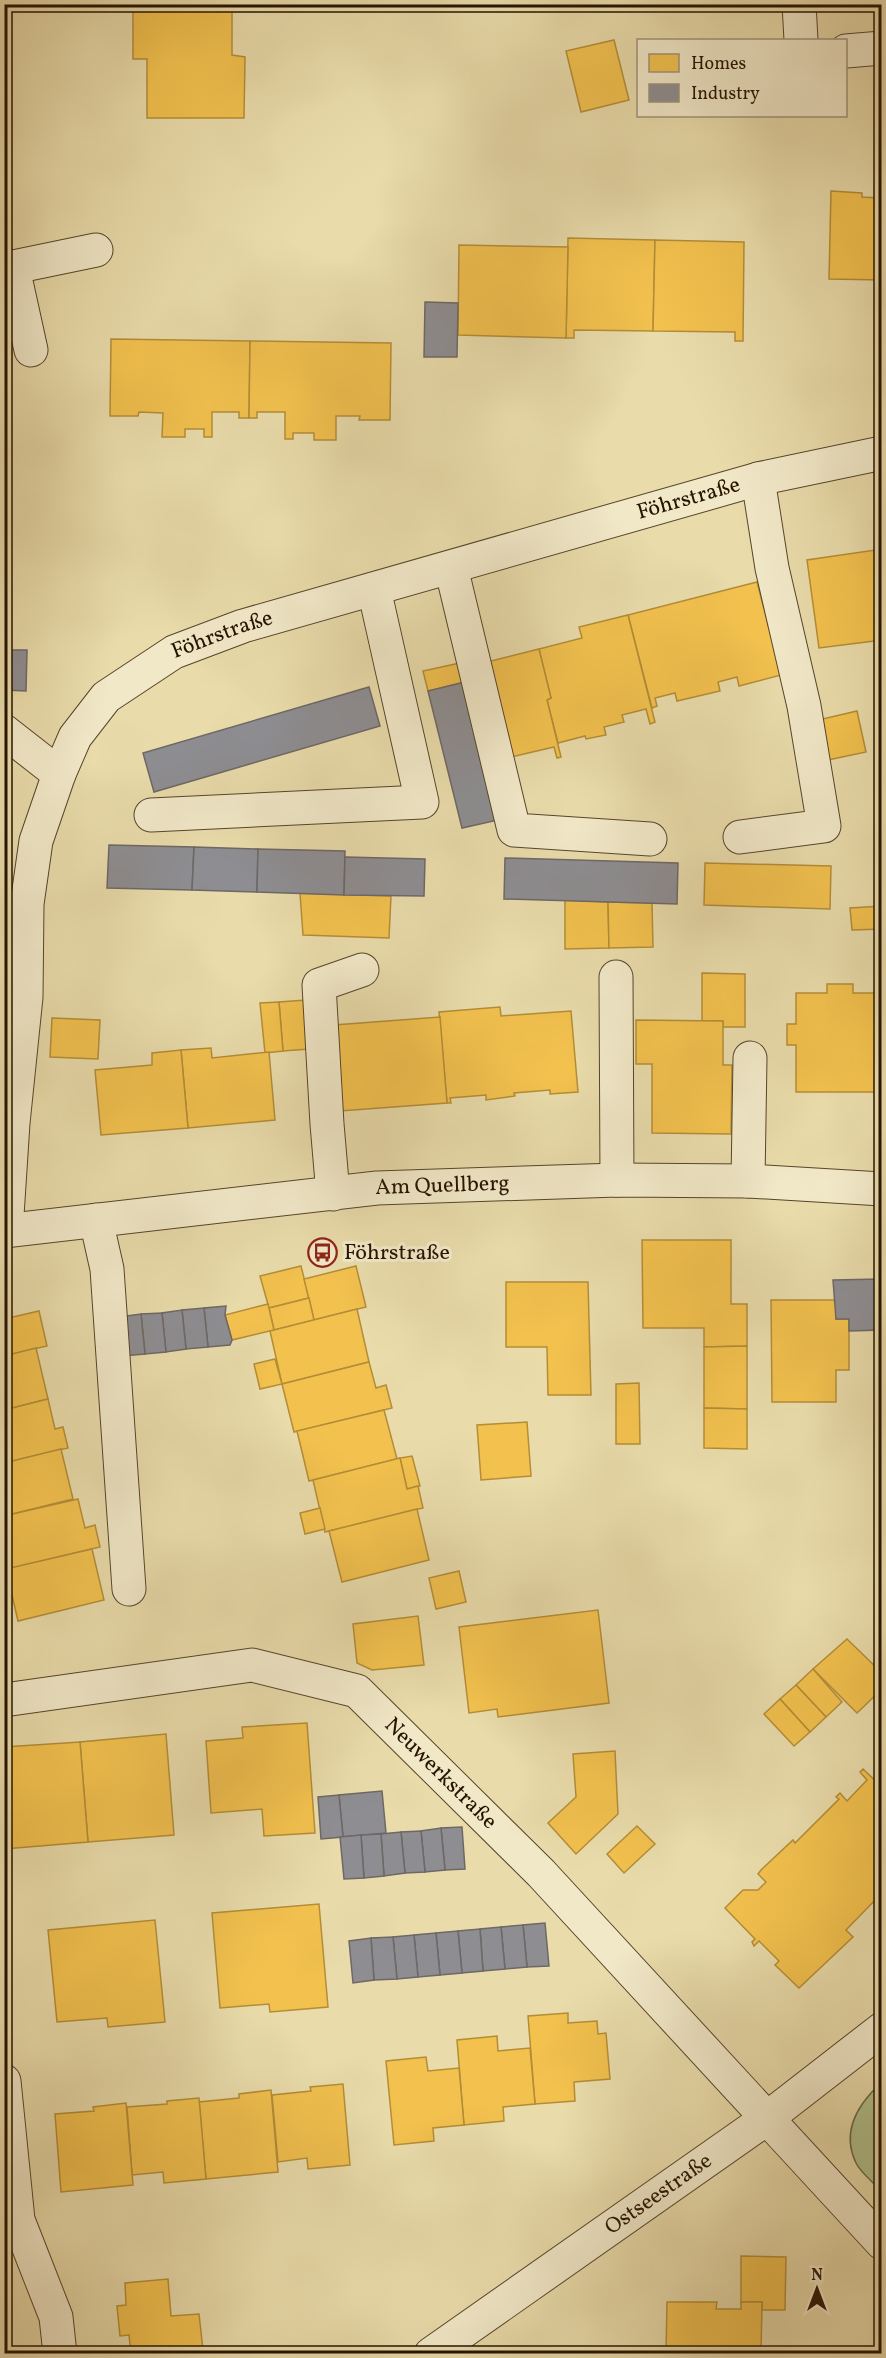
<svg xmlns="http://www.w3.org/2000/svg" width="886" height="2358" font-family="Vollkorn,serif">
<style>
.green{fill:#b0c18d;stroke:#6a6a46;stroke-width:1.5}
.homes{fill:#f2c14e;stroke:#b48d37;stroke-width:1.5}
.industry{fill:#8d8d92;stroke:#6e6866;stroke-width:1.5}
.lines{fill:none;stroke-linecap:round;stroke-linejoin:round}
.minor-casing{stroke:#56452a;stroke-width:35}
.minor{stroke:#f1e8c8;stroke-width:33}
.labels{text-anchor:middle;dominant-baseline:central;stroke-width:6;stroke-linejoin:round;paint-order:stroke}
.street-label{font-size:22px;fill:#251300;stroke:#f1e8c8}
.poi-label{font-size:22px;fill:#251300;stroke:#f1e8c8;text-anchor:start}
</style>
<rect width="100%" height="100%" fill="#e9dbaa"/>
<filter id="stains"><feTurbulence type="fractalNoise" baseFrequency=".00333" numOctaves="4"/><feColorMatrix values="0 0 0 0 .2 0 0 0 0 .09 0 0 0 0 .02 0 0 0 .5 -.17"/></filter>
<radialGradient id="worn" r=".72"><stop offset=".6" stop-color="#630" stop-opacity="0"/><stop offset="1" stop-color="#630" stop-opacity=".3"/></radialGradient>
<path class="green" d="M 881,2083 L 881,2191 C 874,2183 861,2173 856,2163 C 841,2132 858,2104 881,2083 Z"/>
<g class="homes">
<rect x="146" y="4" width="98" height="5"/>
<path d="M 133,9 L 232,9 L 232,55 L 245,57 L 244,118 L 147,118 L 147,59 L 133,59 Z"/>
<path d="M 614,40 L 629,100 L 581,112 L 566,51 Z"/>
<path d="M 831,191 L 862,193 L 862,197 L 880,198 L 882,193 L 882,280 L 829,279 Z"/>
<path d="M 568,238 L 655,240 L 653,331 L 574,330 L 574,338 L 566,338 Z"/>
<path d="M 655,240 L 744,242 L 743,341 L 735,341 L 735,332 L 653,331 Z"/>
<path d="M 459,245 L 568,247 L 566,338 L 458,335 Z"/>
<path d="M 111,339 L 250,341 L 249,418 L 239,418 L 239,412 L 212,412 L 212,437 L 204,437 L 204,429 L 185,429 L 185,437 L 162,437 L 163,413 L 139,412 L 138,416 L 110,416 Z"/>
<path d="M 250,341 L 391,343 L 390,420 L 359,420 L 360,416 L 336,416 L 336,440 L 314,440 L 314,433 L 293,433 L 293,439 L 285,439 L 285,412 L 257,412 L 257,418 L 249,418 Z"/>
<path d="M 882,549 L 882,640 L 819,648 L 807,560 Z"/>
<path d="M 757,582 L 781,675 L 739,686 L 737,677 L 718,682 L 720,691 L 677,701 L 675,693 L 655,698 L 657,706 L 652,708 L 628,615 Z"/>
<path d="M 628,615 L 655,722 L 650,724 L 646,709 L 622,715 L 624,722 L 604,727 L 606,735 L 586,739 L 585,736 L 558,743 L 547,700 L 551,698 L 539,649 L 582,638 L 579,627 Z"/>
<path d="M 539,649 L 551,698 L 547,700 L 561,757 L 557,758 L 554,747 L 507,758 L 483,663 Z"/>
<path d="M 460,663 L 465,682 L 428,691 L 423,671 Z"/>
<path d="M 857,711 L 866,752 L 823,761 L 814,721 Z"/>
<path d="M 705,863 L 831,866 L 830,909 L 704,905 Z"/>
<path d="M 300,893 L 391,896 L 389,938 L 303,935 Z"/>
<path d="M 565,900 L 608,902 L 609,948 L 565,949 Z"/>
<path d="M 608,902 L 652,903 L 653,947 L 609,948 Z"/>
<path d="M 882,906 L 882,929 L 852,930 L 850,908 Z"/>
<path d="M 702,973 L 745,974 L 745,1027 L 723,1027 L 723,1021 L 702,1021 Z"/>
<path d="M 827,984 L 853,984 L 853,993 L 882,993 L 882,1092 L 796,1092 L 796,1045 L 787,1045 L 787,1024 L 796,1024 L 796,993 L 827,993 Z"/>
<path d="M 306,1000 L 309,1049 L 283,1051 L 279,1002 Z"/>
<path d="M 279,1002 L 283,1051 L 265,1053 L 260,1003 Z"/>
<path d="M 500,1007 L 501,1016 L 571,1011 L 578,1092 L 550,1094 L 550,1090 L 514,1093 L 515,1096 L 486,1100 L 486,1095 L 450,1098 L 451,1103 L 447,1103 L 439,1012 Z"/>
<path d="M 440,1017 L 447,1103 L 340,1111 L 334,1025 Z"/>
<path d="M 52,1018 L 100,1020 L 98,1059 L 50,1057 Z"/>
<path d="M 636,1020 L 723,1021 L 723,1065 L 732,1065 L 731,1134 L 652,1133 L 652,1064 L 636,1064 Z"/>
<path d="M 211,1048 L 212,1058 L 269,1052 L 275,1120 L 188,1128 L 181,1050 Z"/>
<path d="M 181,1050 L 188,1128 L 101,1135 L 95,1070 L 152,1065 L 152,1053 Z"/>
<path d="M 642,1240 L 731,1240 L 731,1304 L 747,1304 L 747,1346 L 704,1347 L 704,1328 L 643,1328 Z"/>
<path d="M 301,1266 L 309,1298 L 269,1308 L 260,1276 Z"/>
<path d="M 356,1266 L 366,1307 L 314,1320 L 304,1279 Z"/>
<path d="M 506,1282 L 588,1282 L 591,1395 L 548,1395 L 547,1347 L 506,1347 Z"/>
<path d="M 309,1298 L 314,1320 L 274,1330 L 269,1308 Z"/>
<path d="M 771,1300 L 836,1300 L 836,1319 L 849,1319 L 849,1370 L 836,1370 L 836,1402 L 772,1402 Z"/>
<path d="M 268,1304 L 274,1330 L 232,1340 L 225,1315 Z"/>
<path d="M 357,1309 L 369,1362 L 282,1384 L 270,1331 Z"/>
<path d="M 39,1311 L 47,1346 L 4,1356 L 4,1319 Z"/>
<path d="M 747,1346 L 747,1409 L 704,1408 L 704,1347 Z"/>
<path d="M 36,1348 L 48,1399 L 4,1410 L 4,1356 Z"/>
<path d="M 275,1359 L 282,1384 L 260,1389 L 254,1364 Z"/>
<path d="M 369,1362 L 376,1388 L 386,1385 L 392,1408 L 294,1432 L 282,1384 Z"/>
<path d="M 639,1383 L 640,1444 L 616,1444 L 616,1384 Z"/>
<path d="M 48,1399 L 55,1429 L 63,1427 L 68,1448 L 4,1463 L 4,1410 Z"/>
<path d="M 704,1408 L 747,1409 L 747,1449 L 704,1448 Z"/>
<path d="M 384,1410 L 397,1459 L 309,1481 L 297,1431 Z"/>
<path d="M 527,1422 L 531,1476 L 481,1480 L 477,1425 Z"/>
<path d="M 61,1449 L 73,1499 L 4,1516 L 4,1463 Z"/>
<path d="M 412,1456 L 420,1486 L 407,1489 L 400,1458 Z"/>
<path d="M 400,1458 L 407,1489 L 418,1486 L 423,1508 L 325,1532 L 313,1480 Z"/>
<path d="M 78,1499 L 85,1528 L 95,1525 L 100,1547 L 4,1570 L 4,1516 Z"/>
<path d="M 320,1508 L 325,1529 L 305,1534 L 300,1513 Z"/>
<path d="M 417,1509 L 429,1560 L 342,1582 L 329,1531 Z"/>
<path d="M 92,1549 L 104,1600 L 18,1621 L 6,1569 Z"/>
<path d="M 459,1571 L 466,1602 L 436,1609 L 429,1578 Z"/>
<path d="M 598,1610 L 609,1703 L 498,1717 L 497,1709 L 469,1713 L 459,1627 Z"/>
<path d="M 418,1616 L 424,1665 L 372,1670 L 357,1663 L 353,1624 Z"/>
<path d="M 847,1639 L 882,1673 L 882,1689 L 857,1713 L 813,1669 Z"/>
<path d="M 813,1669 L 842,1702 L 826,1717 L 796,1685 Z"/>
<path d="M 796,1685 L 826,1717 L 810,1732 L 780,1699 Z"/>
<path d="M 780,1699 L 810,1732 L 794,1746 L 764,1714 Z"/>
<path d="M 307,1723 L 315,1833 L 264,1836 L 262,1809 L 211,1813 L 206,1741 L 243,1738 L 242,1727 Z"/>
<path d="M 166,1734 L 174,1835 L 88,1842 L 80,1742 Z"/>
<path d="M 80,1742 L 88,1842 L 4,1849 L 4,1747 Z"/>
<path d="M 615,1751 L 618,1814 L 576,1854 L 548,1823 L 576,1797 L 573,1754 Z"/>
<path d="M 863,1769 L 882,1787 L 882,1893 L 846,1930 L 853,1937 L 799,1988 L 775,1965 L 779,1961 L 759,1941 L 754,1946 L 752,1942 L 755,1939 L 725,1908 L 743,1890 L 758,1890 L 766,1882 L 758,1874 L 761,1870 L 793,1840 L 795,1843 L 839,1799 L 836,1797 L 840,1793 L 847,1801 L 867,1780 L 860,1772 Z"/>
<path d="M 637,1826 L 655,1844 L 624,1873 L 607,1854 Z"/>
<path d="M 319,1904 L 328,2007 L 270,2012 L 269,2004 L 220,2008 L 212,1913 Z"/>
<path d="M 155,1920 L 165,2022 L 108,2027 L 107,2018 L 57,2022 L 48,1930 Z"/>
<path d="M 568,2013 L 568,2023 L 597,2021 L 598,2034 L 606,2033 L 610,2079 L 574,2082 L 575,2101 L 535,2104 L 528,2016 Z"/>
<path d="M 497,2036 L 498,2051 L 530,2048 L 535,2104 L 503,2107 L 504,2121 L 464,2125 L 457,2040 Z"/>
<path d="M 426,2057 L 428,2071 L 459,2068 L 464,2125 L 433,2128 L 434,2141 L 394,2145 L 386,2061 Z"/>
<path d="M 343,2084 L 350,2165 L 308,2169 L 307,2158 L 278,2162 L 272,2095 L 311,2091 L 310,2087 Z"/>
<path d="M 271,2090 L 278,2172 L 206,2179 L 199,2102 L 239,2098 L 239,2094 Z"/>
<path d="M 199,2098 L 206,2179 L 164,2183 L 163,2172 L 132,2175 L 127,2107 L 167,2104 L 167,2101 Z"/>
<path d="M 126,2103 L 133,2185 L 61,2192 L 55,2114 L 94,2111 L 93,2107 Z"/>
<path d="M 741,2256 L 786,2257 L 785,2310 L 762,2310 L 762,2302 L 741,2302 Z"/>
<path d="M 168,2279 L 171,2316 L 199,2314 L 203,2350 L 131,2354 L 129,2335 L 120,2336 L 117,2306 L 126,2305 L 125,2283 Z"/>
<path d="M 667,2302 L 717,2302 L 716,2309 L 741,2309 L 741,2302 L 762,2302 L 761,2354 L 666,2354 Z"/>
<path d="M 203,2350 L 203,2354 L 166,2354 Z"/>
</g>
<g class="industry">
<path d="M 425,302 L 458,303 L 457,357 L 424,357 Z"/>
<path d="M 4,650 L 27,650 L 26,691 L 4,690 Z"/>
<path d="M 465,682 L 498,820 L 462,828 L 428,691 Z"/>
<path d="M 369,687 L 380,726 L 154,792 L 143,753 Z"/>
<path d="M 109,845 L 194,847 L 192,890 L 107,888 Z"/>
<path d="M 194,847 L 258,849 L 257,892 L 192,890 Z"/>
<path d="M 258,849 L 345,851 L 344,895 L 257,892 Z"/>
<path d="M 345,857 L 425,859 L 424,896 L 344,895 Z"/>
<path d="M 505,858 L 678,863 L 677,904 L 504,899 Z"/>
<path d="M 881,1279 L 882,1330 L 849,1331 L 849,1319 L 836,1319 L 833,1280 Z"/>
<path d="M 226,1306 L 225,1315 L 232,1340 L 230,1345 L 208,1347 L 204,1308 Z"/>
<path d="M 204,1308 L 208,1347 L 186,1349 L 182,1310 Z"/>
<path d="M 182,1310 L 186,1349 L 166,1352 L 162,1313 Z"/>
<path d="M 162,1313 L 166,1352 L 145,1354 L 141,1314 Z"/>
<path d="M 141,1314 L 145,1354 L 122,1356 L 119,1317 Z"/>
<path d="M 382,1791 L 386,1833 L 343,1837 L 339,1795 Z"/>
<path d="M 339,1795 L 343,1837 L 321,1839 L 318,1797 Z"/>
<path d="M 462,1827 L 465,1869 L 445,1870 L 441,1828 Z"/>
<path d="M 441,1828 L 445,1870 L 425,1872 L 421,1831 Z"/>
<path d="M 421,1831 L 425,1872 L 405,1873 L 401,1832 Z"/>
<path d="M 401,1832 L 405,1873 L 384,1876 L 381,1834 Z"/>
<path d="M 381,1834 L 384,1876 L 364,1878 L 361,1835 Z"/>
<path d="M 361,1835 L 364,1878 L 344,1879 L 340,1837 Z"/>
<path d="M 545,1923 L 549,1966 L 527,1967 L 523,1925 Z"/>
<path d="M 523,1925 L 527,1967 L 505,1969 L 501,1927 Z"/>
<path d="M 501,1927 L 505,1969 L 483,1971 L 480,1929 Z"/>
<path d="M 480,1929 L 483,1971 L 462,1973 L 458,1931 Z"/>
<path d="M 458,1931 L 462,1973 L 440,1975 L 436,1933 Z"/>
<path d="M 436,1933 L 440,1975 L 418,1977 L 414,1935 Z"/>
<path d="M 414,1935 L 418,1977 L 397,1979 L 393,1937 Z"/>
<path d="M 393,1937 L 397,1979 L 374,1980 L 371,1938 Z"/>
<path d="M 371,1938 L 374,1980 L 353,1983 L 349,1941 Z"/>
</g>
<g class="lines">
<defs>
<g id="minor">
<path d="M 799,4 L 801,40"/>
<path d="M 846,51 L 882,48"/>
<path d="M 13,268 L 31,350"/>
<path d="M 4,269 L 96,250"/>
<path d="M 451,567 L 514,830 L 650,839"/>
<path d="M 4,731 L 59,774"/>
<path d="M 151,815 L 422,802 L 374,589"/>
<path d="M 740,837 L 824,826 L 804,706 L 772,568 L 758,479"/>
<path d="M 616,977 L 617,1180"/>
<path d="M 748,1181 L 750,1058"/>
<path d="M 333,1194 L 327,1124 L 319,985 L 362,970"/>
<path d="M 96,1220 L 107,1269 L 129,1589"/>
<path id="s1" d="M 4,1231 L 377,1188 L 617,1180 L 748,1181 L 882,1189"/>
<path id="s2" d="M 6,1231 L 13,1123 L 26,997 L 27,904 L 36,841 L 59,774 L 75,737 L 106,697 L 174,652 L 243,626 L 758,479 L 882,453"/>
<path id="s3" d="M 4,1700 L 252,1665 L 357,1691 L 541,1873 L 882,2243"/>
<path d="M 4,2081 L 18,2220 L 56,2317 L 60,2354"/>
<path id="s4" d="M 431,2354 L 766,2119 L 882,2029"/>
</g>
</defs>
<use href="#minor" class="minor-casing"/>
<use href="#minor" class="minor"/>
</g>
<defs>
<symbol id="bus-ring" viewBox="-11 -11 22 22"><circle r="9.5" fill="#f1e8c8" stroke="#8f2418" stroke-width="1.5"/><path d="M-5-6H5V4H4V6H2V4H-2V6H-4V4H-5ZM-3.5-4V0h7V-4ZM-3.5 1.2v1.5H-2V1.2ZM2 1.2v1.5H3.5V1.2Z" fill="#8f2418"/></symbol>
</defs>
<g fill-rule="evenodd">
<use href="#bus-ring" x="306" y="1236" width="33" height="33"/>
</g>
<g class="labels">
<g class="street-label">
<text stroke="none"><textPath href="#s2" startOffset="1172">Föhrstraße</textPath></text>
<text stroke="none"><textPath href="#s2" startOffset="686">Föhrstraße</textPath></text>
<text stroke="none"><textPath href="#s1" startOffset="441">Am Quellberg</textPath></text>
<text stroke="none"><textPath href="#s3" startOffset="476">Neuwerkstraße</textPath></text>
<text stroke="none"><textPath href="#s4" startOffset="278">Ostseestraße</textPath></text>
</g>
<g class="poi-label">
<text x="344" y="1253">Föhrstraße</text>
</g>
</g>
<rect width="886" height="2358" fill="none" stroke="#e9dbaa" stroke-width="24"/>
<rect x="6" y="6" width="874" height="2346" fill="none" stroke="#251300" stroke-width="3"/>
<rect x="12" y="12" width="862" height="2334" fill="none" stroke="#251300" stroke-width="1.5"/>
<rect x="637" y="39" width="210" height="78" fill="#f1e8c8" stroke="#9f9378" stroke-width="1.5"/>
<rect x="649" y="54" width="30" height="18" fill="#f2c14e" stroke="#9f9378" stroke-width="1.5"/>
<text x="691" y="69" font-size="18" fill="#251300">Homes</text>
<rect x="649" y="84" width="30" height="18" fill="#8d8d92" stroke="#9f9378" stroke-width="1.5"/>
<text x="691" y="99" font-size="18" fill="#251300">Industry</text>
<g transform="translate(817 2289)" stroke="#f1e8c8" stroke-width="4.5" paint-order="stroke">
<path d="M0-4.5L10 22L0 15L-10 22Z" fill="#251300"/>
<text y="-9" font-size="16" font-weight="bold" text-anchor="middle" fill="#251300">N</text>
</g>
<rect width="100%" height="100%" filter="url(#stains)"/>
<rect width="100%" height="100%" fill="url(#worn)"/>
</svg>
